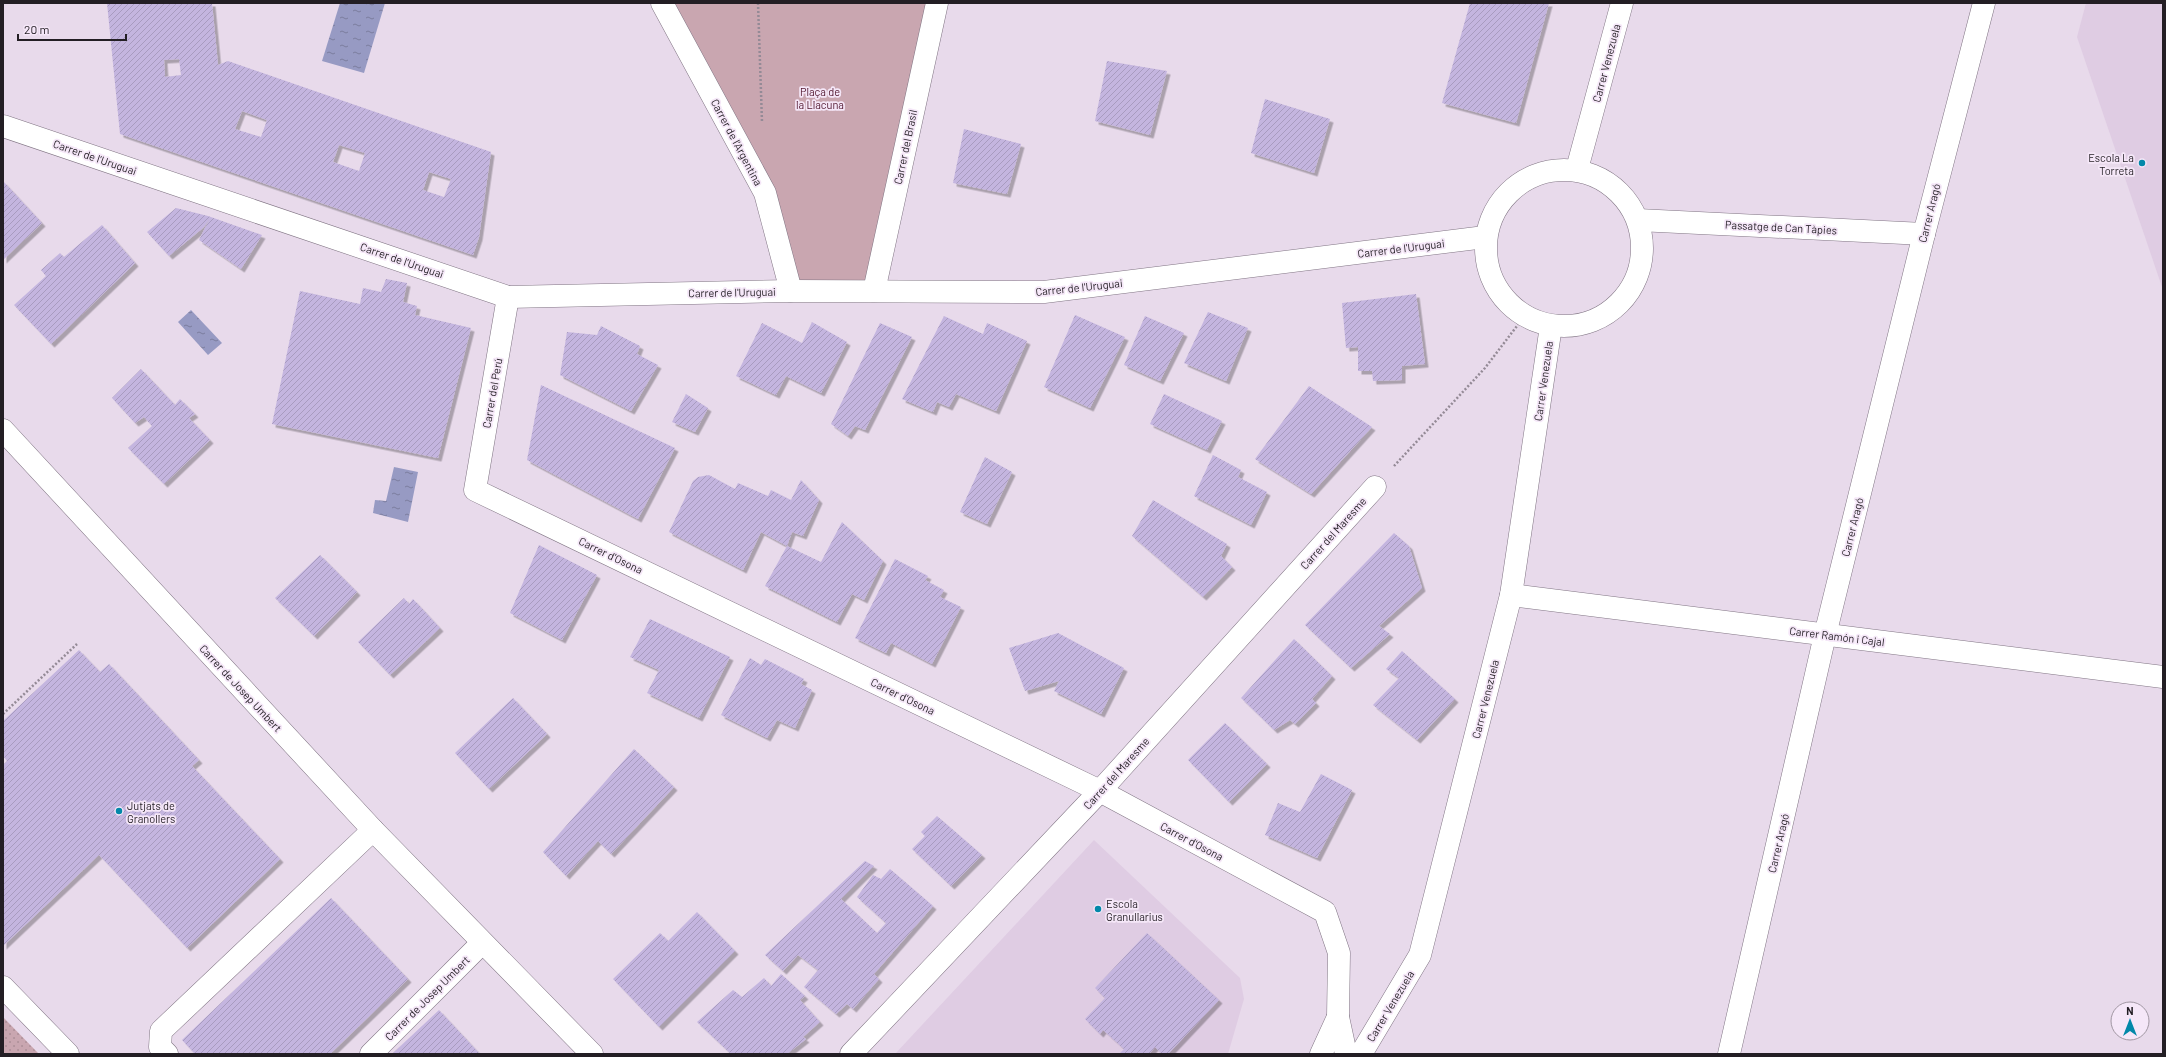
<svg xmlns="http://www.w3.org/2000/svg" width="2166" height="1057" font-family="Barlow,sans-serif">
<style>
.built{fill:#dfcce3}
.grass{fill:url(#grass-dots)}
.park{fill:#c9a6b0}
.water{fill:url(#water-ripples)}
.building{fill:url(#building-hatch);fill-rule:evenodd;filter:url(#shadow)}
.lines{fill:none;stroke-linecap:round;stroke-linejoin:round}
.minor-casing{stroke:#817584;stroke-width:23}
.path{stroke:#948a96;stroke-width:2.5;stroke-dasharray:2 2;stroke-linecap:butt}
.minor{stroke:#fff;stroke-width:22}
.poi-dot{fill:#0288a9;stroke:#f5e7f8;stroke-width:1.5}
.labels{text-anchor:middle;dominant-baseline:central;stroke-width:3.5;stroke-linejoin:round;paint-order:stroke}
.street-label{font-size:11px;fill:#231e24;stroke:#f5e7f8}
.park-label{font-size:11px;fill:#4f142c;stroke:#f5e7f8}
.poi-label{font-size:11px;fill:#231e24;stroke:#f5e7f8;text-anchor:start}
</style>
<defs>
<pattern id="grass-dots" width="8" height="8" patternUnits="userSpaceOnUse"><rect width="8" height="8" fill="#c9a6b0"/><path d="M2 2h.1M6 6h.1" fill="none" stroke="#ac8e97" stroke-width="1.8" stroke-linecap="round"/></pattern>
<pattern id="water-ripples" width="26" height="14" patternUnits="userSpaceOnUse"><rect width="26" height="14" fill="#979ac3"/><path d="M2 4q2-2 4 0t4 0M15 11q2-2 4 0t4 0" fill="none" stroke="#7b7d9e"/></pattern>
<pattern id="building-hatch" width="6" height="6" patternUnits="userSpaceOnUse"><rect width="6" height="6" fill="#c4b5df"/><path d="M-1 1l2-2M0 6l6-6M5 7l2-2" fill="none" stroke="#a89bbf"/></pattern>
<filter id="shadow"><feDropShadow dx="3.5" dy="3.5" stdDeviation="0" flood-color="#0004"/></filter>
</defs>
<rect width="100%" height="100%" fill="#e8daeb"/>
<g class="built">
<path d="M 2086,3 L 2163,3 L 2163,290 L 2077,37 Z"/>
<path d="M 1094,840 L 1240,978 L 1244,999 L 1228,1054 L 895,1054 Z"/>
</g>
<path class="grass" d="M 3,1017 L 39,1054 L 3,1054 Z"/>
<path class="park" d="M 662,3 L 937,3 L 874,291 L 791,291 L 765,193 Z"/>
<g class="water">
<path d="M 340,3 L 385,3 L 364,73 L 322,61 Z"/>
<path d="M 191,310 L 222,343 L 208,355 L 178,322 Z"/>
<path d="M 394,467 L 418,472 L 408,522 L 373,513 L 375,500 L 386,501 Z"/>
</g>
<g class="building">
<path d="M 107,3 L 212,3 L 218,65 L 228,61 L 491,152 L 479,237 L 473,255 L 120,134 ZM 179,59 L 181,75 L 165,77 L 164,60 ZM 242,111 L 267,120 L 261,137 L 235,129 ZM 339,145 L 365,153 L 359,171 L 333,162 ZM 429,172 L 451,179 L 444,197 L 423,190 Z"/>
<path d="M 1470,3 L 1549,3 L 1516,123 L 1442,103 Z"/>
<path d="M 1107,61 L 1167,71 L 1150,135 L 1095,121 Z"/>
<path d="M 1265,99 L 1330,119 L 1314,173 L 1251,153 Z"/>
<path d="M 964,129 L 1021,144 L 1007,194 L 953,183 Z"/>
<path d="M 3,181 L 42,223 L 3,260 Z"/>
<path d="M 176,208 L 208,216 L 262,235 L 241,269 L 199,240 L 210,218 L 204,227 L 169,256 L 147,232 Z"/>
<path d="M 102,225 L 135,263 L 51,344 L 14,305 L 46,276 L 41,270 L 60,253 L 64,257 Z"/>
<path d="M 386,279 L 407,283 L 403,302 L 417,306 L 415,315 L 471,328 L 438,458 L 272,424 L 300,291 L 360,304 L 363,288 L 381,292 Z"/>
<path d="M 1416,294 L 1425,364 L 1402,366 L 1402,380 L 1373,381 L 1372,371 L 1358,371 L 1358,347 L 1346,348 L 1342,303 Z"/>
<path d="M 1208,312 L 1248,328 L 1226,381 L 1184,363 Z"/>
<path d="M 1075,315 L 1125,337 L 1090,408 L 1044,387 Z"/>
<path d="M 944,316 L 983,334 L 987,323 L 1027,341 L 996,411 L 956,394 L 949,407 L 937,402 L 933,412 L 902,399 Z"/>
<path d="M 1145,316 L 1184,333 L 1160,381 L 1124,365 Z"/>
<path d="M 812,322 L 847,342 L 821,393 L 786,376 L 776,395 L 736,376 L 762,323 L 802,343 Z"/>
<path d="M 880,323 L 912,337 L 865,430 L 855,426 L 848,436 L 831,424 Z"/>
<path d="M 601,326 L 640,346 L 637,354 L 658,365 L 631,411 L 560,375 L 567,332 L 597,335 Z"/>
<path d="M 141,369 L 175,405 L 180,399 L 195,414 L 189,418 L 210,440 L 164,484 L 128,448 L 152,426 L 144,417 L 135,423 L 112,398 Z"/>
<path d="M 541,385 L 675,448 L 638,519 L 527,460 Z"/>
<path d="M 1309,386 L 1372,427 L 1311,494 L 1255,459 Z"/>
<path d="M 686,394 L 708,408 L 695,432 L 672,422 Z"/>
<path d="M 1164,394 L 1222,421 L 1207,450 L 1150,424 Z"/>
<path d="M 1213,455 L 1241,470 L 1238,477 L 1267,492 L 1251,525 L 1194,496 Z"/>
<path d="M 985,457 L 1012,472 L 987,524 L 960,512 Z"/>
<path d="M 709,475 L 735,489 L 738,483 L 768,496 L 771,490 L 791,500 L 801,480 L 819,500 L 803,536 L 792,532 L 787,546 L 761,532 L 743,570 L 669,532 L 693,481 L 698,477 Z"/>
<path d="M 1153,500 L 1227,544 L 1221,556 L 1232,567 L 1203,597 L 1132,536 Z"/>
<path d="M 842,522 L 883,561 L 864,600 L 852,594 L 837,622 L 765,586 L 787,546 L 821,562 Z"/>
<path d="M 1394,533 L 1409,546 L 1422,588 L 1379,626 L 1390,634 L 1351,668 L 1305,625 Z"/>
<path d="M 539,545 L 597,575 L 562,640 L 510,613 Z"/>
<path d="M 320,555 L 357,592 L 314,636 L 275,598 Z"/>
<path d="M 895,559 L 928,576 L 925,580 L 944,590 L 940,597 L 961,607 L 932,664 L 891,643 L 886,653 L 855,638 Z"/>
<path d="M 404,598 L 409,604 L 413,599 L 440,628 L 390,675 L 358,642 Z"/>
<path d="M 650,619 L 730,657 L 699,718 L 647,693 L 659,670 L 630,657 Z"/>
<path d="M 1058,633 L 1124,668 L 1101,714 L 1054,691 L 1059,681 L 1025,691 L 1009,648 Z"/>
<path d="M 1294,639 L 1332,676 L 1312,699 L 1316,703 L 1295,724 L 1290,720 L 1274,730 L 1241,698 Z"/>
<path d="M 79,650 L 100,672 L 109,664 L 199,760 L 192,766 L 280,859 L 187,948 L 99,855 L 3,946 L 3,765 L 7,761 L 3,756 L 3,721 Z"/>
<path d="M 1402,651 L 1455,699 L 1417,740 L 1373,705 L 1399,678 L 1386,669 Z"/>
<path d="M 750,658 L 761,665 L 765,659 L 804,679 L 801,684 L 812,690 L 795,728 L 777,720 L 767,738 L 721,715 Z"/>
<path d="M 513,698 L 547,734 L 489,789 L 455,753 Z"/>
<path d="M 1225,723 L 1267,764 L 1229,802 L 1188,760 Z"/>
<path d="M 634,749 L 674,787 L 611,854 L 598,841 L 566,876 L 543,852 Z"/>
<path d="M 1321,774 L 1352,790 L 1317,858 L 1265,835 L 1278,803 L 1300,812 Z"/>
<path d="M 937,816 L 982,855 L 951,886 L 912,849 L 925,836 L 921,832 Z"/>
<path d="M 865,861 L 874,866 L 841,899 L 877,933 L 886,923 L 857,897 L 873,875 L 881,879 L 890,869 L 933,906 L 874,974 L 879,979 L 853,1009 L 847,1004 L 836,1014 L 804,987 L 818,970 L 798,955 L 783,971 L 765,955 Z"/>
<path d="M 331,898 L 408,979 L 330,1054 L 195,1054 L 182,1040 Z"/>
<path d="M 697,912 L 735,951 L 659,1027 L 613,979 L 660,933 L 668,941 Z"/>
<path d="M 1147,933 L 1219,1000 L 1168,1054 L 1162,1054 L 1155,1047 L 1149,1054 L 1119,1054 L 1124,1049 L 1103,1030 L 1100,1034 L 1085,1019 L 1105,998 L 1095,988 Z"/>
<path d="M 781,974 L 805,996 L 800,1000 L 820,1022 L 803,1037 L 806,1039 L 787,1054 L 731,1054 L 697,1022 L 733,990 L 742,997 L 764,978 L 771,986 Z"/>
<path d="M 439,1010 L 480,1054 L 392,1054 Z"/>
</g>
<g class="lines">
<defs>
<g id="minor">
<path d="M 662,3 L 765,193 L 791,291"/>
<path d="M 3,126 L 508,297 L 791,291 L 1044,292 L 1485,237"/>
<path d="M 1577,169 L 1622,3"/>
<circle cx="1564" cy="248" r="78"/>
<path d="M 1638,220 L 1924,234"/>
<path d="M 874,291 L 937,3"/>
<path d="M 508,297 L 475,490 L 1100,791 L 1325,912 L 1339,953 L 1338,1017 L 1346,1054"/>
<path d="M 3,430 L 373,830 L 592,1054"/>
<path d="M 1511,595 L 2163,677"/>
<path d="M 3,987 L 68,1054"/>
<path d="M 167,1054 L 160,1047 L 161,1031 L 373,830"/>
<path d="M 371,1054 L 482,943"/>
<path d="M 851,1054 L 1100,791 L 1375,487"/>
<path d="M 1321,1054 L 1338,1017"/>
<path d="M 1361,1054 L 1420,955 L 1511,595 L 1551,326"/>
<path d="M 1729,1054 L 1825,635 L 1924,234 L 1984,3"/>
</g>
</defs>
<use href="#minor" class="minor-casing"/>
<g class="path">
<path d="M 758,3 L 762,122"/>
<path d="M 1394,466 L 1485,368 L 1520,322"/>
<path d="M 3,714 L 77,644"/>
</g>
<use href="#minor" class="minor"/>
</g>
<g class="poi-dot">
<circle cx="2142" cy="163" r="4"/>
<circle cx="119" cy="811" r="4"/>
<circle cx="1098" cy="909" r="4"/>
</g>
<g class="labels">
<g class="street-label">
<text transform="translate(1606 63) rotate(-75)">Carrer Venezuela</text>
<text transform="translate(737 142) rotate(62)">Carrer de l'Argentina</text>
<text transform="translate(905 147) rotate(-78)">Carrer del Brasil</text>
<text transform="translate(95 157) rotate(19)">Carrer de l'Uruguai</text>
<text transform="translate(1929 213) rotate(-76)">Carrer Aragó</text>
<text transform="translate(1781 227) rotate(3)">Passatge de Can Tàpies</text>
<text transform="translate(1401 248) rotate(-7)">Carrer de l'Uruguai</text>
<text transform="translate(402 260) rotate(19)">Carrer de l'Uruguai</text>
<text transform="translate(1079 287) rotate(-6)">Carrer de l'Uruguai</text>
<text transform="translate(732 292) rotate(-1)">Carrer de l'Uruguai</text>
<text transform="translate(1543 381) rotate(-82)">Carrer Venezuela</text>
<text transform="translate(492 393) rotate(-80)">Carrer del Perú</text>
<text transform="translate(1852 527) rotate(-76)">Carrer Aragó</text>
<text transform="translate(1333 533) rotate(-48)">Carrer del Maresme</text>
<text transform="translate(611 555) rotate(26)">Carrer d'Osona</text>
<text transform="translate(1837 636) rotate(7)">Carrer Ramón i Cajal</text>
<text transform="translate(241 688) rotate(47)">Carrer de Josep Umbert</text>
<text transform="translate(903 696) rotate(26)">Carrer d'Osona</text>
<text transform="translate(1485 699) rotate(-76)">Carrer Venezuela</text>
<text transform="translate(1116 773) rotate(-48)">Carrer del Maresme</text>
<text transform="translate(1192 841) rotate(28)">Carrer d'Osona</text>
<text transform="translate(1778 843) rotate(-77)">Carrer Aragó</text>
<text transform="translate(427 998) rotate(-45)">Carrer de Josep Umbert</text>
<text transform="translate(1390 1006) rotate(-59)">Carrer Venezuela</text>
</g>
<g class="park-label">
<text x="820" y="91">Plaça de<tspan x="820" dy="13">la Llacuna</tspan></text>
</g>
<g class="poi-label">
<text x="2134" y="157" text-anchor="end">Escola La<tspan x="2134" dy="13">Torreta</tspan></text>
<text x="127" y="805">Jutjats de<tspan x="127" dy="13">Granollers</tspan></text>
<text x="1106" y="903">Escola<tspan x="1106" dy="13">Granullarius</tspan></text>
</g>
</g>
<rect width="2166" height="1057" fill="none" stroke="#231e24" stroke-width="8"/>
<g transform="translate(2130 1021)"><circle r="19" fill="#f5e7f8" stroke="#a197a3"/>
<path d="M0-3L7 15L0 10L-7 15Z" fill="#0288a9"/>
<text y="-6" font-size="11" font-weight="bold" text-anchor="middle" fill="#231e24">N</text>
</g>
<path d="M18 34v6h108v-6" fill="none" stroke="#231e24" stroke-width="2"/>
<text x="24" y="34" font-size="12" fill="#231e24" stroke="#f5e7f8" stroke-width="3" paint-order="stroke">20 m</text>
</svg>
